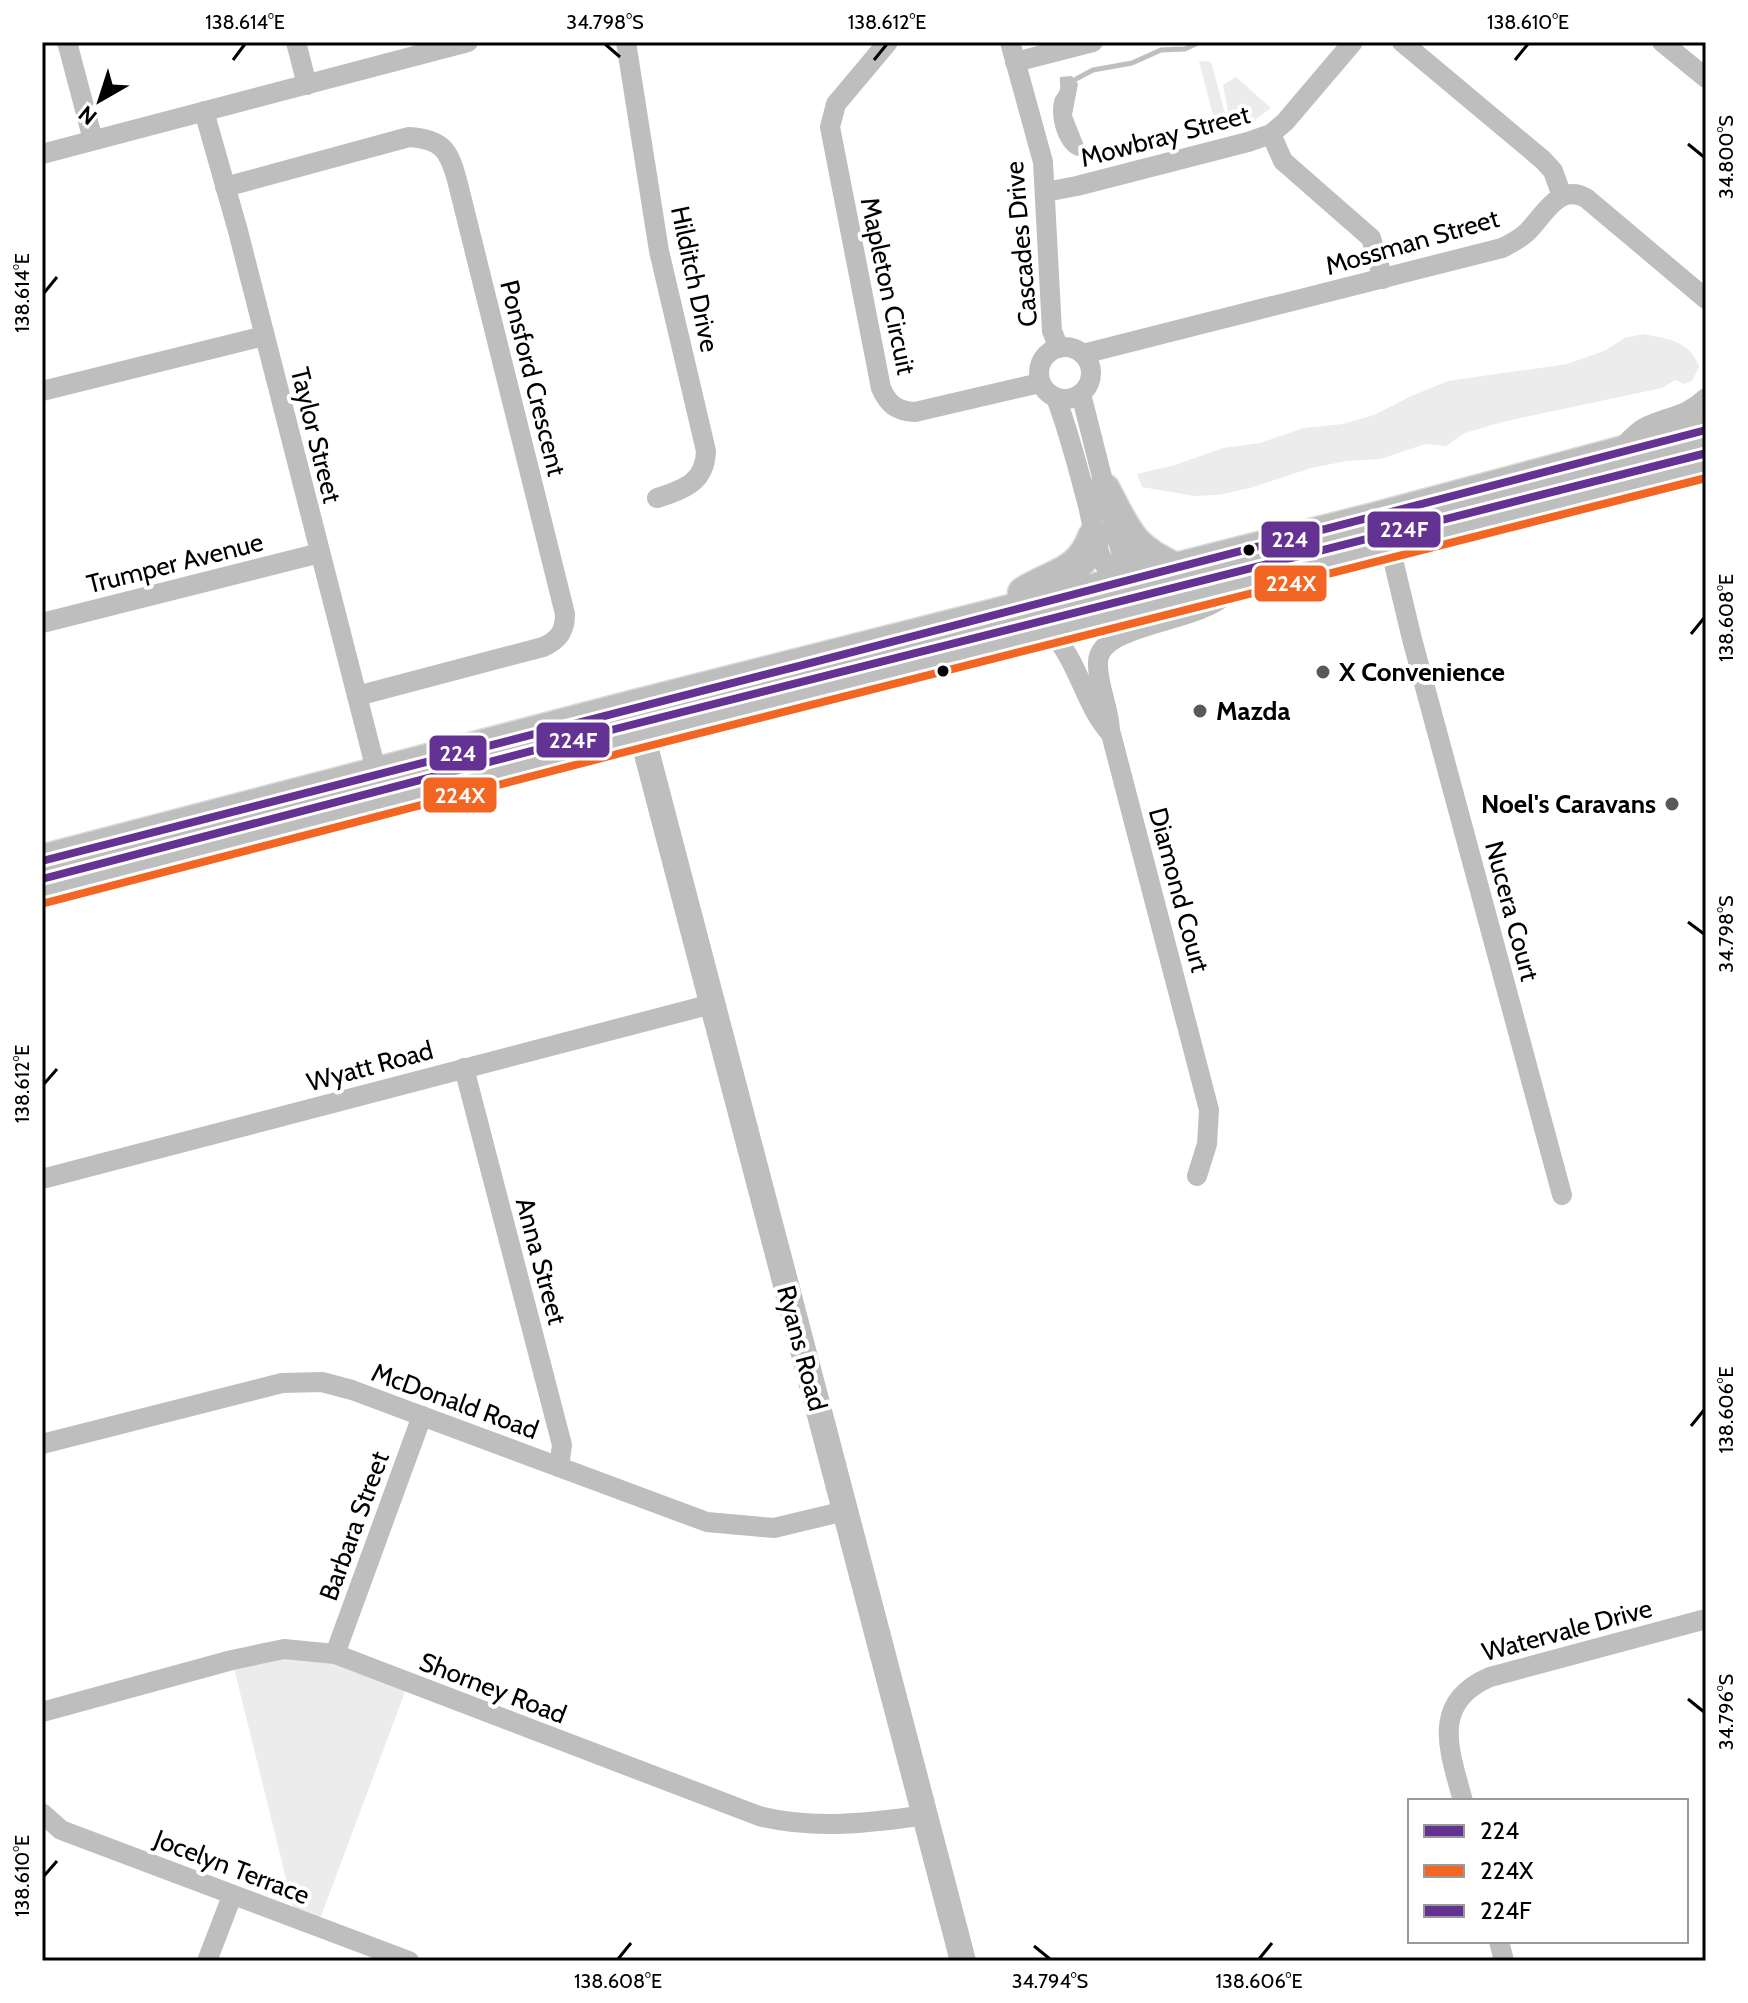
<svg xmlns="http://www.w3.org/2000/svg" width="1748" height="2003" font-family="Cabin,sans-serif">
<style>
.green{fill:#ececec}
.water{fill:#bfbfbf}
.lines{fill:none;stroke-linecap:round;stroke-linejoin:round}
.stream{stroke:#bfbfbf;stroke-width:5}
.primary-casing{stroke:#dbdbdb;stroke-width:35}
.minor{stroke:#bebebe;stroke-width:20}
.tertiary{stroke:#bebebe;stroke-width:26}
.primary{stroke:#bebebe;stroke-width:32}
.bus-1-casing{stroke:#fff;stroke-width:14}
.bus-2-casing{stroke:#fff;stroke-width:14}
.bus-3-casing{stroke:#fff;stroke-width:14}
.bus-1{stroke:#633293;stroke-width:8}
.bus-2{stroke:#f26522;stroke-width:8}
.bus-3{stroke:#633293;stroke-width:8}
.ticks{fill:none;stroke:#000;stroke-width:3}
.bus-dot{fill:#000;stroke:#fff;stroke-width:3}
.poi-dot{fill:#595959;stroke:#fff;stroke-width:3}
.labels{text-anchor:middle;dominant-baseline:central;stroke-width:8;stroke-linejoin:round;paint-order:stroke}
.street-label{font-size:26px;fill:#000;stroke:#fff}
.poi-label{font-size:26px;font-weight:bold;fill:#000;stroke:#fff;text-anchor:start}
.line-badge{stroke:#fff;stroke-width:3}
.badge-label{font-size:22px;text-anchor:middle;font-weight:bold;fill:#fff}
.neatline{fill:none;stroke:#000;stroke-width:3}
.ticks-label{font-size:20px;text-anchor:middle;fill:#000}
</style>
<rect width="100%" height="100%" fill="#fff"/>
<g class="green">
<path d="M 1199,61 L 1211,62 L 1227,121 L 1227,126 L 1217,131 Z"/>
<path d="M 1236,77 L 1271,108 L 1253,121 L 1231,127 L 1223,85 Z"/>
<path d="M 1643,334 C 1668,339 1691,341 1699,367 L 1692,381 L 1684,384 L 1675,380 L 1662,388 L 1502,422 L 1465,433 L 1446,446 L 1425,444 L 1381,459 L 1347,461 L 1311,468 L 1250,488 L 1218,495 L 1194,496 L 1142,487 L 1137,474 L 1175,465 L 1223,448 L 1260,443 L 1304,428 L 1343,424 L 1374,415 L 1411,396 L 1448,381 L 1567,364 L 1604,351 L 1625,338 Z"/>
<path d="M 284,1649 L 408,1684 L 317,1927 L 296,1919 L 232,1660 Z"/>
</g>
<path class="water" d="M 1072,76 L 1078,84 L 1072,115 L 1085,148 L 1083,154 L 1077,156 C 1059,150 1050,119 1054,101 C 1055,96 1059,93 1060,89 C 1061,85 1059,81 1060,77 Z"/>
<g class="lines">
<path class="stream" d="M 1076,79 L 1093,70 L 1132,63 L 1161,50 L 1185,49 L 1200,42"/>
<defs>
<g id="primary">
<path d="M 1104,490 C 1126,532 1131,550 1176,569"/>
<path d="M 1024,593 C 1054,574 1080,575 1094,537"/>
<path d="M 42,861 L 635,706 L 1374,519 L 1706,430"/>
<path d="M 42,891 L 622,740 L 1706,466"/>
</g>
</defs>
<use href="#primary" class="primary-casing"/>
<g class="minor">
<path d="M 67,42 L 93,140"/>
<path d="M 296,42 L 307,85"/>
<path d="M 626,42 L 659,251 L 706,451 C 705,483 684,489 657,498"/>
<path d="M 888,42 L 836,104 L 830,127 L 881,388 C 888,404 896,411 915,412 L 1040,383"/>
<path d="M 1010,42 L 1043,162 L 1052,331 L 1059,348"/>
<path d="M 1402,42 L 1543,160 L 1553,171 L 1562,196"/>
<path d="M 1662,42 L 1706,78"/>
<path d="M 1015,62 L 1093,42"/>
<path d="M 204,111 L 238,231 L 377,774"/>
<path d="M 1271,134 L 1283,161 L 1371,238 L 1383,279"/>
<path d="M 42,154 L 468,42"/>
<path d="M 225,187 L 409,137 C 442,139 449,150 457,180 L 565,614 C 565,631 559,640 543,647 L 357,696"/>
<path d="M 1045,192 L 1077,186 L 1248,142 L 1271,134 L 1285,122 L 1353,42"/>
<circle cx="1065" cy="373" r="26"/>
<path d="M 1083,354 L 1502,248 C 1510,244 1518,240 1525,234 C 1543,218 1558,182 1586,198 L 1706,299"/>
<path d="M 42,391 L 264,336"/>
<path d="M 1056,398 C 1069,432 1078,468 1087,502 C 1095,532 1095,561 1119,583 L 1124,564 L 1081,394"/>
<path d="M 1620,450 C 1627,443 1635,433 1644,428 C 1667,416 1685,418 1706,398"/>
<path d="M 1390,547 L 1412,639 L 1562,1195"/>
<path d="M 42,623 L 320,553"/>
<path d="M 1051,632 C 1079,662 1084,704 1111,734 L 1209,1110 L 1207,1144 L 1197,1176"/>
<path d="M 1110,730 C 1109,707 1097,684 1098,662 C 1099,624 1196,623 1225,595"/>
<path d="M 464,1068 L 562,1445 L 559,1467"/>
<path d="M 42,1179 L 712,1004"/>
<path d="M 42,1444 L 282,1383 L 322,1382 L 352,1390 L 707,1522 L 774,1528 L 845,1511"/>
<path d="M 335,1654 L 422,1416"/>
<path d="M 42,1712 L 232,1660 L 284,1649 L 335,1654 L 759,1816 C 815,1830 870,1823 926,1815"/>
<path d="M 1463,1801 C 1450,1752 1429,1703 1490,1677 L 1706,1619"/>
<path d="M 42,1813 L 61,1830 L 409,1961"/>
<path d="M 1499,1941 L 1504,1961"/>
<path d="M 207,1961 L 232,1896"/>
</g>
<path class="tertiary" d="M 642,735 L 963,1961"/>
<use href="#primary" class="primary"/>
<defs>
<path id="bus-1" d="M 42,861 C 596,716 1153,578 1706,430"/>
<path id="bus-2" d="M 45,903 L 625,752 L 1706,478"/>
<path id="bus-3" d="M 42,879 L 619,728 L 1703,454"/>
</defs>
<use href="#bus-1" class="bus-1-casing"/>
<use href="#bus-2" class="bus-2-casing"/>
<use href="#bus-3" class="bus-3-casing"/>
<use href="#bus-1" class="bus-1"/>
<use href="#bus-2" class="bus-2"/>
<use href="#bus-3" class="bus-3"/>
</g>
<path class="ticks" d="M 605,44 L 620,57M 233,60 L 245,44M 874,60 L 887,44M 1515,60 L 1528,44M 1688,144 L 1704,157M 44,293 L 57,277M 1691,634 L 1704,618M 1688,922 L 1704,934M 44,1084 L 57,1069M 1691,1426 L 1704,1410M 1688,1699 L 1704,1712M 44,1876 L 57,1861M 1034,1946 L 1050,1959M 618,1959 L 631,1943M 1259,1959 L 1272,1943"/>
<g class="bus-dot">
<circle cx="1249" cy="550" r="7"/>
<circle cx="943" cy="671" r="7"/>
</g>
<g class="poi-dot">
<circle cx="1323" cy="672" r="8"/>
<circle cx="1200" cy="711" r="8"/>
<circle cx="1672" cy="804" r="8"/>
</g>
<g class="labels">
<g class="street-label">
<text transform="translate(1165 136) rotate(-15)">Mowbray Street</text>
<text transform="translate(1412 242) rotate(-16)">Mossman Street</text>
<text transform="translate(1021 244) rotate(-95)">Cascades Drive</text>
<text transform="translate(695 279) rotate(78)">Hilditch Drive</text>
<text transform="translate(888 286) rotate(78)">Mapleton Circuit</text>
<text transform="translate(533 378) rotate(76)">Ponsford Crescent</text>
<text transform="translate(316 435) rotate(76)">Taylor Street</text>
<text transform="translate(175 563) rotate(-14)">Trumper Avenue</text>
<text transform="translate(1179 890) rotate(75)">Diamond Court</text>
<text transform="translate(1512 911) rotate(75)">Nucera Court</text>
<text transform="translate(370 1066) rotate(-15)">Wyatt Road</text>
<text transform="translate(541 1261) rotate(75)">Anna Street</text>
<text transform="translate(802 1348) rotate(75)">Ryans Road</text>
<text transform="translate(455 1401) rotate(20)">McDonald Road</text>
<text transform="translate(354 1526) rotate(-70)">Barbara Street</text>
<text transform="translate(1567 1630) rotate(-15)">Watervale Drive</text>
<text transform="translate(493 1688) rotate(21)">Shorney Road</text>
<text transform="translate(232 1867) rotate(21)">Jocelyn Terrace</text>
</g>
<g class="poi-label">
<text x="1339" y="672">X Convenience</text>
<text x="1216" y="711">Mazda</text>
<text x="1656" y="804" text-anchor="end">Noel's Caravans</text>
</g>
</g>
<g class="line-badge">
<rect x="1366" y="510" width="76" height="39" rx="8" fill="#633293"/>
<rect x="1260" y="520" width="61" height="39" rx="8" fill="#633293"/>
<rect x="1253" y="564" width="75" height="39" rx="8" fill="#f26522"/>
<rect x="535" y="721" width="76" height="38" rx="8" fill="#633293"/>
<rect x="428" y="734" width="60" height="38" rx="8" fill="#633293"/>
<rect x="422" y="776" width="76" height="38" rx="8" fill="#f26522"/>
</g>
<g class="badge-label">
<text x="1404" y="537">224F</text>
<text x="1290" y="547">224</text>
<text x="1291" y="591">224X</text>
<text x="573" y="748">224F</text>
<text x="458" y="761">224</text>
<text x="460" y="803">224X</text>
</g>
<rect width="1748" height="2003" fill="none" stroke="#ffffff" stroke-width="88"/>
<rect x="1408" y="1799" width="280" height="144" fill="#ffffff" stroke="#999999" stroke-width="2"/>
<rect x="1424" y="1825" width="40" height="12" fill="#633293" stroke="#999999" stroke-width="2"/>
<text x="1480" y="1839" font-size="24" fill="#000000">224</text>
<rect x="1424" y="1865" width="40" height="12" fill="#f26522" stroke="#999999" stroke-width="2"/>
<text x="1480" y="1879" font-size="24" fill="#000000">224X</text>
<rect x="1424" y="1905" width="40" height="12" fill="#633293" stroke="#999999" stroke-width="2"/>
<text x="1480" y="1919" font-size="24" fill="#000000">224F</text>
<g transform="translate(100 100) rotate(219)" stroke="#ffffff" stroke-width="6" paint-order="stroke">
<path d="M0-6L14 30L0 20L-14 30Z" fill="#000000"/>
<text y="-12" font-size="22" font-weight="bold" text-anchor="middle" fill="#000000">N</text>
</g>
<rect x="44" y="44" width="1660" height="1915" class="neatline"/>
<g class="ticks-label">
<text x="245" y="29">138.614°E</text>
<text x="605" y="29">34.798°S</text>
<text x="887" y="29">138.612°E</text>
<text x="1528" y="29">138.610°E</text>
<text transform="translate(1726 157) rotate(-90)" y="7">34.800°S</text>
<text transform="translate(22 293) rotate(-90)" y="7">138.614°E</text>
<text transform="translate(1726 618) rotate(-90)" y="7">138.608°E</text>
<text transform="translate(1726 934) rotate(-90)" y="7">34.798°S</text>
<text transform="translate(22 1084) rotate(-90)" y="7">138.612°E</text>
<text transform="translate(1726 1410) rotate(-90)" y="7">138.606°E</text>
<text transform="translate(1726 1712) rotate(-90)" y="7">34.796°S</text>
<text transform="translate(22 1876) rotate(-90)" y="7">138.610°E</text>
<text x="618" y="1988">138.608°E</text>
<text x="1050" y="1988">34.794°S</text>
<text x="1259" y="1988">138.606°E</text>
</g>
</svg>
